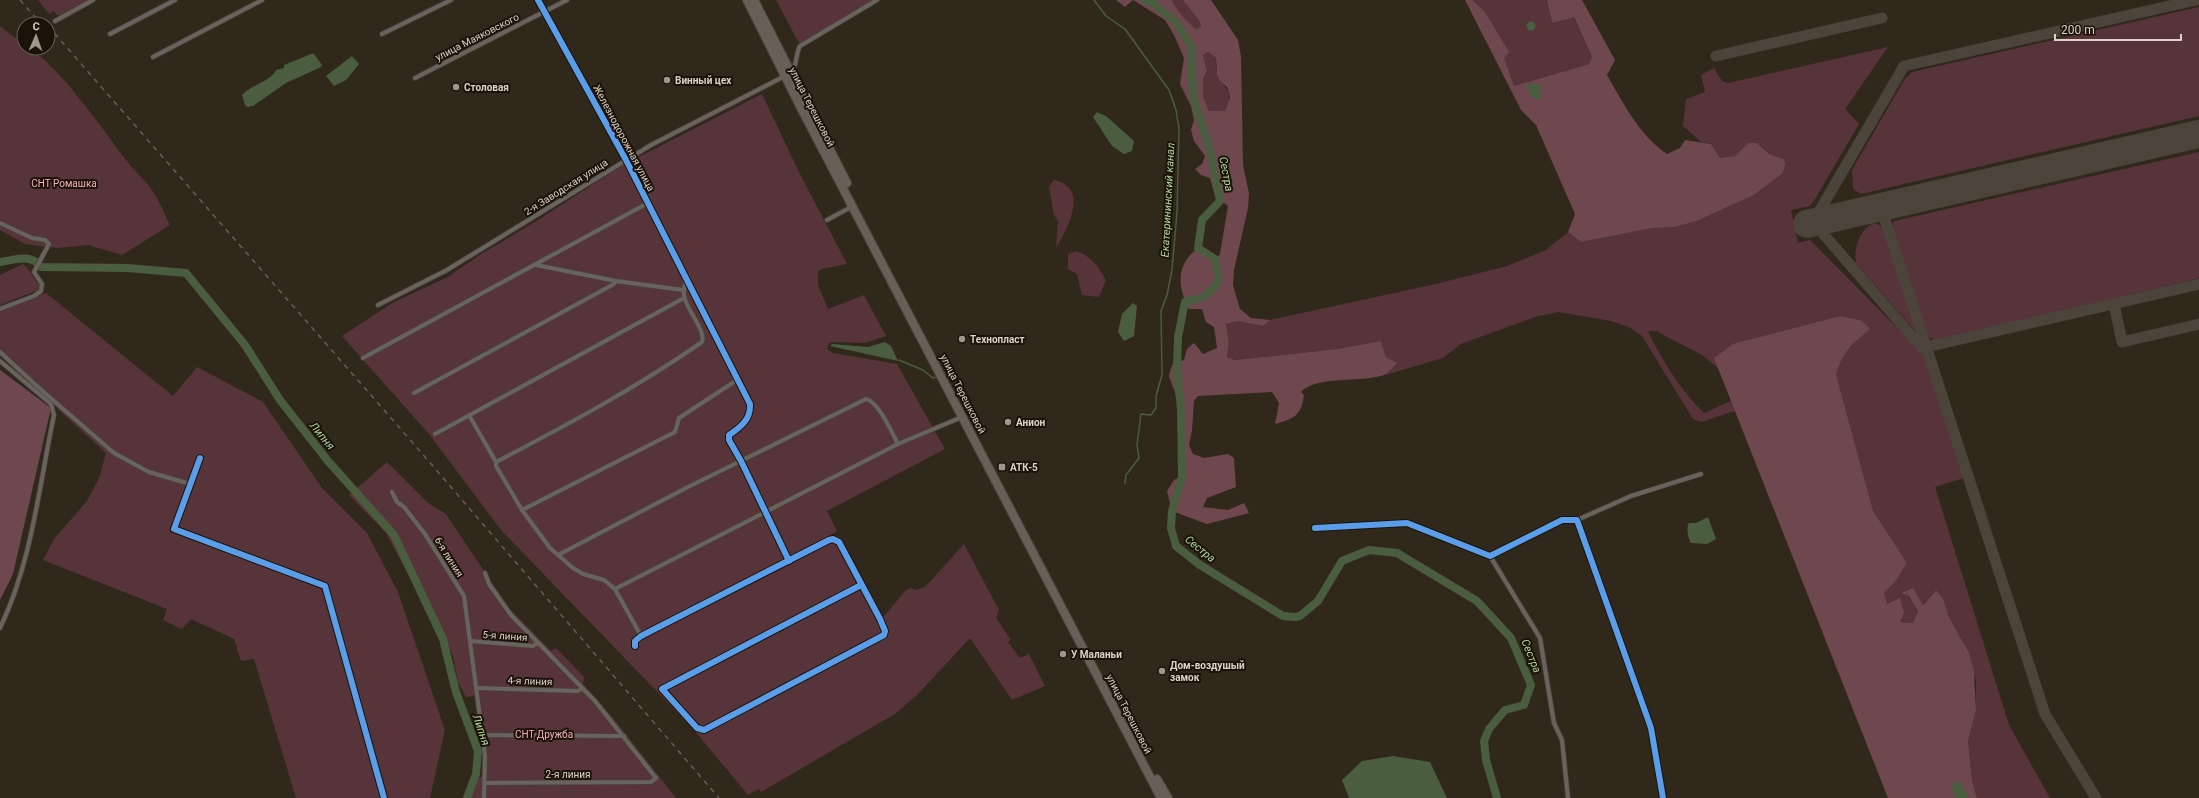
<svg xmlns="http://www.w3.org/2000/svg" width="2199" height="798" font-family="Roboto,sans-serif">
<style>
.green{fill:#563439}
.forest{fill:#6e484e;fill-rule:evenodd}
.water{fill:#4a5d3e}
.lines{fill:none;stroke-linecap:round;stroke-linejoin:round}
.stream{stroke:#4a5d3e;stroke-width:1.5}
.river{stroke:#4a5d3e;stroke-width:8}
.taxiway{stroke:#4c443a;stroke-width:11}
.runway{stroke:#4c443a;stroke-width:28}
.street-casing{stroke:#4b4239;stroke-width:5.5}
.highway-casing{stroke:#4b4239;stroke-width:10}
.street{stroke:#68635d;stroke-width:4}
.highway{stroke:#675f58;stroke-width:8}
.rail{stroke:#665f58;stroke-width:1.5;stroke-dasharray:5 5;stroke-linecap:butt}
.cycleway-casing{stroke:#1b130a;stroke-width:8}
.cycleway{stroke:#5a9eea;stroke-width:6}
.poi-dot{fill:#a1968a;stroke:#1b130a;stroke-width:1.5}
.labels{text-anchor:middle;dominant-baseline:central;stroke-width:4;stroke-linejoin:round;paint-order:stroke}
.street-label{font-size:10px;fill:#ddd1c5;stroke:#1b130a}
.poi-label{font-size:10px;font-weight:bold;fill:#ddd1c5;stroke:#1b130a;text-anchor:start}
.park-label{font-size:10px;fill:#f8aebd;stroke:#1b130a}
.water-label{font-size:11px;font-style:italic;fill:#b0d79d;stroke:#1b130a}
</style>
<rect width="100%" height="100%" fill="#31281c"/>
<g class="green">
<path d="M 38,0 L 88,0 L 61,15 L 57,15 L 54,11 L 49,14 Z"/>
<path d="M 776,0 L 874,0 L 800,45 Z"/>
<path d="M 1172,0 L 1183,0 L 1200,22 L 1201,27 L 1197,29 L 1192,28 L 1173,4 Z"/>
<path d="M 1473,0 L 1547,0 L 1552,23 L 1573,16 L 1592,57 L 1589,64 L 1514,86 L 1485,12 Z"/>
<path d="M 2199,7 L 2199,116 L 1861,194 L 1853,189 L 1852,170 L 1904,80 L 1912,72 Z"/>
<path d="M 0,26 L 24,45 L 24,48 C 47,48 110,139 126,160 C 135,172 148,182 155,195 C 161,204 165,216 170,225 L 122,255 L 88,245 L 57,248 L 25,244 L 0,230 Z"/>
<path d="M 1888,47 L 1845,109 L 1859,124 L 1815,199 L 1810,206 L 1791,210 L 1798,243 L 1810,240 L 1925,356 L 1964,478 L 1935,487 L 2009,725 L 2050,798 L 1977,798 L 1972,780 L 1968,741 L 1976,711 L 1976,681 L 1969,653 L 1949,617 L 1943,598 L 1936,590 L 1922,605 L 1913,588 L 1901,593 L 1909,596 L 1918,611 L 1914,623 L 1900,622 L 1887,605 L 1884,593 L 1895,582 L 1907,563 L 1873,512 L 1836,374 C 1841,359 1846,347 1859,338 L 1714,358 L 1719,369 L 1702,355 L 1656,331 L 1648,331 C 1661,359 1681,391 1704,413 L 1731,401 L 1735,411 L 1701,422 L 1693,419 L 1642,336 L 1631,328 L 1611,321 L 1559,312 L 1538,316 L 1461,344 L 1443,358 L 1385,375 L 1398,363 L 1386,357 L 1381,341 L 1337,349 L 1235,360 L 1227,357 L 1229,341 L 1226,324 L 1238,321 L 1263,326 L 1270,320 L 1440,283 L 1507,266 L 1546,250 L 1568,232 L 1581,242 L 1653,228 L 1675,227 L 1697,221 L 1754,195 L 1783,173 L 1784,159 L 1769,154 L 1757,143 L 1748,143 L 1735,156 L 1720,158 L 1711,144 L 1701,142 L 1683,126 L 1686,99 L 1705,92 L 1701,75 L 1714,68 L 1722,81 L 1728,83 Z"/>
<path d="M 1208,52 L 1216,58 C 1216,62 1215,67 1217,71 C 1223,90 1235,89 1225,111 L 1209,111 L 1204,99 L 1203,89 L 1203,79 L 1207,71 L 1203,55 Z"/>
<path d="M 762,94 L 798,170 L 847,264 L 821,269 L 818,272 L 818,285 L 828,309 L 864,295 L 886,336 L 865,343 L 837,342 L 829,343 L 827,349 L 833,353 L 897,364 L 945,449 L 827,511 L 837,531 L 831,535 L 879,622 L 906,590 L 910,588 L 916,590 L 925,587 L 964,544 L 999,610 L 996,618 L 1011,640 L 1008,642 L 1020,658 L 1029,654 L 1045,686 L 1012,700 L 970,638 L 918,694 L 895,714 L 761,792 L 759,789 L 748,795 L 694,730 L 501,530 L 429,434 L 342,336 L 394,302 L 448,277 L 478,256 L 535,222 L 623,165 Z"/>
<path d="M 2199,152 L 2199,278 L 1938,341 L 1933,340 L 1926,334 L 1892,229 L 1894,221 Z"/>
<path d="M 1054,180 C 1091,188 1067,228 1056,249 L 1058,221 L 1054,215 L 1049,187 Z"/>
<path d="M 1875,223 L 1883,227 L 1885,232 L 1917,333 L 1856,263 C 1853,250 1860,227 1875,223 Z"/>
<path d="M 1076,251 C 1092,257 1098,266 1106,280 L 1099,297 L 1082,295 L 1077,274 L 1068,269 L 1068,254 Z"/>
<path d="M 23,264 C 30,269 33,279 40,285 L 38,290 L 0,305 L 0,275 Z"/>
<path d="M 46,293 L 173,396 L 197,367 L 263,402 L 322,488 L 367,533 L 398,592 L 445,730 L 430,798 L 296,798 L 254,659 L 241,661 L 234,639 L 191,619 L 182,629 L 163,620 L 167,609 L 43,560 L 54,539 L 87,501 L 99,478 L 106,453 L 0,356 L 0,312 L 3,309 Z"/>
<path d="M 387,462 L 428,503 L 446,514 L 509,608 L 551,651 L 556,648 L 584,677 L 583,684 L 613,718 L 676,798 L 471,798 L 477,780 L 482,776 L 484,760 L 475,696 L 466,697 L 458,682 L 453,656 L 434,612 L 408,574 L 386,533 L 349,495 Z"/>
</g>
<g class="forest">
<path d="M 1116,0 L 1172,0 C 1174,7 1191,27 1197,29 L 1201,27 L 1200,22 L 1183,0 L 1211,0 L 1238,40 L 1241,57 L 1243,165 L 1249,193 L 1248,208 L 1234,270 L 1233,285 L 1240,309 L 1251,318 L 1270,320 L 1263,326 L 1238,321 L 1226,324 L 1229,341 L 1227,357 L 1235,360 L 1337,349 L 1381,341 L 1386,357 L 1398,363 C 1394,366 1389,373 1384,375 C 1362,383 1317,375 1301,392 L 1304,395 C 1301,416 1295,418 1275,424 L 1279,403 L 1272,392 L 1198,396 L 1194,401 L 1192,430 L 1189,445 L 1193,454 L 1204,458 L 1228,454 L 1234,458 L 1236,487 L 1207,498 L 1203,507 L 1228,510 L 1244,503 L 1249,513 L 1207,524 L 1172,511 L 1167,491 L 1174,480 L 1182,476 L 1181,409 L 1169,376 L 1172,365 L 1184,360 L 1187,349 L 1194,343 L 1203,354 L 1217,348 L 1214,327 L 1206,322 L 1202,309 L 1189,309 C 1177,286 1176,264 1198,248 L 1215,259 L 1220,254 L 1228,206 L 1215,196 L 1210,178 L 1201,175 L 1195,169 L 1202,164 L 1205,156 L 1194,141 L 1191,130 L 1194,120 L 1191,106 L 1180,84 L 1184,58 L 1174,35 L 1165,20 L 1133,0 L 1125,7 ZM 1208,52 L 1216,58 L 1217,75 L 1220,81 L 1227,87 L 1230,97 L 1225,111 L 1209,111 L 1204,99 L 1203,89 L 1203,79 L 1207,71 L 1203,55 Z"/>
<path d="M 1465,0 L 1473,0 L 1485,12 L 1509,52 L 1504,58 L 1514,86 L 1589,64 L 1592,57 L 1574,17 L 1552,23 L 1547,0 L 1582,0 L 1615,60 L 1607,75 C 1624,104 1639,135 1667,154 L 1680,148 L 1685,140 L 1711,144 L 1720,158 L 1735,156 L 1748,143 L 1757,143 L 1769,154 L 1784,159 L 1785,164 L 1783,173 L 1754,195 L 1697,221 L 1675,227 L 1653,228 L 1581,242 L 1568,232 L 1575,214 L 1536,125 L 1521,110 Z"/>
<path d="M 1841,316 L 1862,321 L 1870,329 C 1850,346 1845,349 1836,374 L 1873,511 L 1907,563 L 1895,582 L 1884,593 L 1887,604 L 1900,598 L 1904,613 L 1900,622 L 1913,623 L 1918,611 L 1909,596 L 1901,593 L 1913,588 L 1923,605 L 1936,590 L 1943,598 L 1949,617 L 1969,653 L 1974,671 L 1976,711 L 1968,741 L 1972,780 L 1977,798 L 1888,798 L 1714,358 L 1733,344 Z"/>
<path d="M 0,370 L 51,408 L 13,574 L 0,600 Z"/>
</g>
<g class="water">
<circle cx="1531" cy="26" r="4.5"/>
<path d="M 311,54 L 314,54 L 322,65 L 321,67 L 286,83 L 253,106 L 247,107 L 245,105 L 242,95 C 249,86 273,80 276,70 L 284,68 L 284,65 Z"/>
<path d="M 352,56 L 359,64 L 346,80 L 334,86 L 326,76 Z"/>
<path d="M 1533,83 L 1541,85 L 1541,99 L 1532,98 L 1527,87 L 1528,84 Z"/>
<path d="M 1097,112 L 1106,116 L 1134,141 L 1132,151 L 1124,154 L 1112,146 L 1093,117 Z"/>
<path d="M 1133,303 L 1137,306 L 1134,336 L 1124,341 L 1118,332 L 1122,314 Z"/>
<path d="M 885,342 L 891,346 L 898,361 L 830,346 L 832,344 L 868,347 Z"/>
<path d="M 1708,517 L 1716,539 L 1707,544 L 1691,543 C 1688,539 1686,527 1689,523 L 1696,523 Z"/>
<path d="M 1393,756 L 1430,762 L 1447,798 L 1349,798 L 1342,780 L 1362,761 Z"/>
<path d="M 1959,781 L 1969,798 L 1956,798 C 1952,792 1950,788 1955,782 Z"/>
</g>
<g class="lines">
<g class="stream">
<path d="M 1094,0 L 1106,16 L 1125,29 L 1169,90 L 1176,110 L 1179,128 L 1177,212 L 1172,270 L 1167,295 L 1161,311 L 1162,375 L 1156,396 L 1156,408 L 1151,415 L 1141,414 L 1137,445 L 1139,458 L 1126,475 L 1125,483"/>
<path d="M 899,360 L 923,370 L 933,378 L 938,377"/>
</g>
<g class="river">
<path d="M 1145,0 L 1154,4 L 1176,22 L 1191,46 L 1193,96 L 1211,154 L 1220,201 L 1202,220 L 1198,248 L 1215,259 L 1219,280 C 1209,296 1203,298 1185,302 L 1178,337 L 1177,371 L 1181,409 L 1182,477 L 1172,511 L 1171,528 L 1176,546 L 1200,565 L 1283,616 L 1295,617 L 1300,616 L 1318,601 L 1342,561 L 1369,550 L 1397,553 L 1477,601 L 1511,638 L 1531,685 L 1524,705 L 1505,710 L 1489,729 L 1484,741 L 1486,760 L 1497,798"/>
<path d="M 0,262 C 14,260 31,253 41,267 L 128,268 L 186,273 L 245,345 L 280,400 L 328,461 L 394,535 L 443,639 L 456,692 L 478,751 L 476,774 L 467,798"/>
</g>
<g class="taxiway">
<path d="M 2196,0 L 1904,66 L 1813,222 L 1922,348 L 2199,284"/>
<path d="M 1716,56 L 1882,18"/>
<path d="M 1881,207 L 2045,714 L 2096,798"/>
<path d="M 2114,304 L 2122,342 L 2199,324"/>
</g>
<path class="runway" d="M 1807,224 L 2199,134"/>
<defs>
<g id="street">
<path d="M 538,0 L 626,160 L 750,404 C 751,419 741,427 729,435 L 729,440 L 741,461 L 789,561"/>
<path d="M 55,21 L 93,0"/>
<path d="M 110,34 L 175,0"/>
<path d="M 382,34 L 451,0"/>
<path d="M 153,57 L 262,0"/>
<path d="M 791,72 C 798,65 795,55 800,46 L 877,0"/>
<path d="M 415,78 L 567,0"/>
<path d="M 827,220 L 853,206"/>
<path d="M 0,223 L 32,238 L 45,240 L 49,244 L 34,272 L 42,284 L 41,291 L 34,296 L 0,309"/>
<path d="M 536,265 L 616,281 L 683,290"/>
<path d="M 378,305 L 447,270 L 651,145 L 785,76"/>
<path d="M 0,352 L 39,388 L 114,453 L 149,472 L 190,484"/>
<path d="M 363,358 L 648,203"/>
<path d="M 0,361 L 51,404 L 54,415 C 39,486 32,562 0,628"/>
<path d="M 414,393 L 614,284 L 616,281"/>
<path d="M 469,415 L 496,462"/>
<path d="M 435,434 L 684,298"/>
<path d="M 200,458 L 174,529 L 325,586 L 384,798"/>
<path d="M 392,492 L 397,502 L 404,507 L 425,534 L 464,596 L 485,755 L 484,798"/>
<path d="M 522,510 L 675,432 L 679,418 L 737,380"/>
<path d="M 1577,520 L 1631,496 L 1701,474"/>
<path d="M 1315,528 L 1407,523 L 1490,556 L 1562,520 L 1577,520 L 1651,728 L 1663,798"/>
<path d="M 558,555 L 686,488 L 866,399 C 878,401 892,433 898,444"/>
<path d="M 1490,556 L 1540,638 L 1554,723 L 1562,740 L 1568,798"/>
<path d="M 615,589 L 898,444 L 962,417"/>
<path d="M 641,636 L 615,589 L 604,580 L 583,574 L 573,568 L 550,548 L 522,510 L 496,466 L 496,462 C 567,425 636,388 702,342 C 706,330 686,309 684,296 C 683,290 685,284 687,278"/>
<path d="M 471,641 L 533,646 L 538,643"/>
<path d="M 635,646 L 635,641 L 641,636 L 829,540 L 833,539 L 839,542 L 880,619 L 885,631 L 884,635 L 704,730 L 697,728 L 662,689 L 861,585"/>
<path d="M 476,688 L 578,691 L 582,688"/>
<path d="M 482,735 L 624,736"/>
<path d="M 484,783 L 651,782 L 656,778 L 595,701 L 511,615 L 489,584 L 485,573"/>
</g>
<g id="highway">
<path d="M 747,0 L 802,110 L 1161,798"/>
<path d="M 754,0 L 847,183"/>
<path d="M 1157,779 L 1168,798"/>
</g>
</defs>
<use href="#street" class="street-casing"/>
<use href="#highway" class="highway-casing"/>
<use href="#street" class="street"/>
<use href="#highway" class="highway"/>
<g class="rail">
<path d="M 20,0 L 41,24"/>
<path d="M 48,26 L 419,450 L 719,798"/>
</g>
<defs>
<g id="cycleway">
<path d="M 538,0 L 626,160 L 750,404 C 751,419 741,427 729,435 L 729,440 L 741,461 L 789,561"/>
<path d="M 200,458 L 174,529 L 325,586 L 384,798"/>
<path d="M 1315,528 L 1407,523 L 1490,556 L 1562,520 L 1577,520 L 1651,728 L 1663,798"/>
<path d="M 635,646 L 635,641 L 641,636 L 829,540 L 833,539 L 839,542 L 880,619 L 885,631 L 884,635 L 704,730 L 697,728 L 662,689 L 861,585"/>
</g>
</defs>
<use href="#cycleway" class="cycleway-casing"/>
<use href="#cycleway" class="cycleway"/>
</g>
<g class="poi-dot">
<circle cx="667" cy="80" r="4"/>
<circle cx="456" cy="87" r="4"/>
<circle cx="962" cy="339" r="4"/>
<circle cx="1008" cy="422" r="4"/>
<rect x="998" y="463" width="8" height="8" rx="2"/>
<circle cx="1063" cy="654" r="4"/>
<circle cx="1162" cy="671" r="4"/>
</g>
<g class="labels">
<g class="street-label">
<text transform="translate(477 37) rotate(-27)">улица Маяковского</text>
<text transform="translate(812 107) rotate(63)">улица Терешковой</text>
<text transform="translate(624 138) rotate(62)">Железнодорожная улица</text>
<text transform="translate(566 187) rotate(-32)">2-я Заводская улица</text>
<text transform="translate(963 394) rotate(63)">улица Терешковой</text>
<text transform="translate(449 557) rotate(58)">6-я линия</text>
<text transform="translate(505 636) rotate(4)">5-я линия</text>
<text transform="translate(530 681) rotate(2)">4-я линия</text>
<text transform="translate(1129 714) rotate(63)">улица Терешковой</text>
<text x="568" y="774">2-я линия</text>
</g>
<g class="poi-label">
<text x="675" y="80">Винный цех</text>
<text x="464" y="87">Столовая</text>
<text x="970" y="339">Технопласт</text>
<text x="1016" y="422">Анион</text>
<text x="1010" y="467">АТК-5</text>
<text x="1071" y="654">У Маланьи</text>
<text x="1170" y="665">Дом-воздушый<tspan x="1170" dy="12">замок</tspan></text>
</g>
<g class="park-label">
<text x="64" y="183">СНТ Ромашка</text>
<text x="544" y="734">СНТ Дружба</text>
</g>
<g class="water-label">
<text transform="translate(1226 174) rotate(79)">Сестра</text>
<text transform="translate(1168 200) rotate(-87)">Екатерининский канал</text>
<text transform="translate(322 436) rotate(51)">Липня</text>
<text transform="translate(1200 549) rotate(39)">Сестра</text>
<text transform="translate(1531 656) rotate(68)">Сестра</text>
<text transform="translate(481 730) rotate(71)">Липня</text>
</g>
</g>
<g transform="translate(36 36) rotate(2)"><circle r="19" fill="#1b130a" stroke="#695f55"/>
<path d="M0-3L7 15L0 10L-7 15Z" fill="#a1968a"/>
<text y="-6" font-size="11" font-weight="bold" text-anchor="middle" fill="#ddd1c5">С</text>
</g>
<path d="M2055 34v6h126v-6" fill="none" stroke="#ddd1c5" stroke-width="2"/>
<text x="2061" y="34" font-size="12" fill="#ddd1c5" stroke="#1b130a" stroke-width="3" paint-order="stroke">200 m</text>
</svg>
